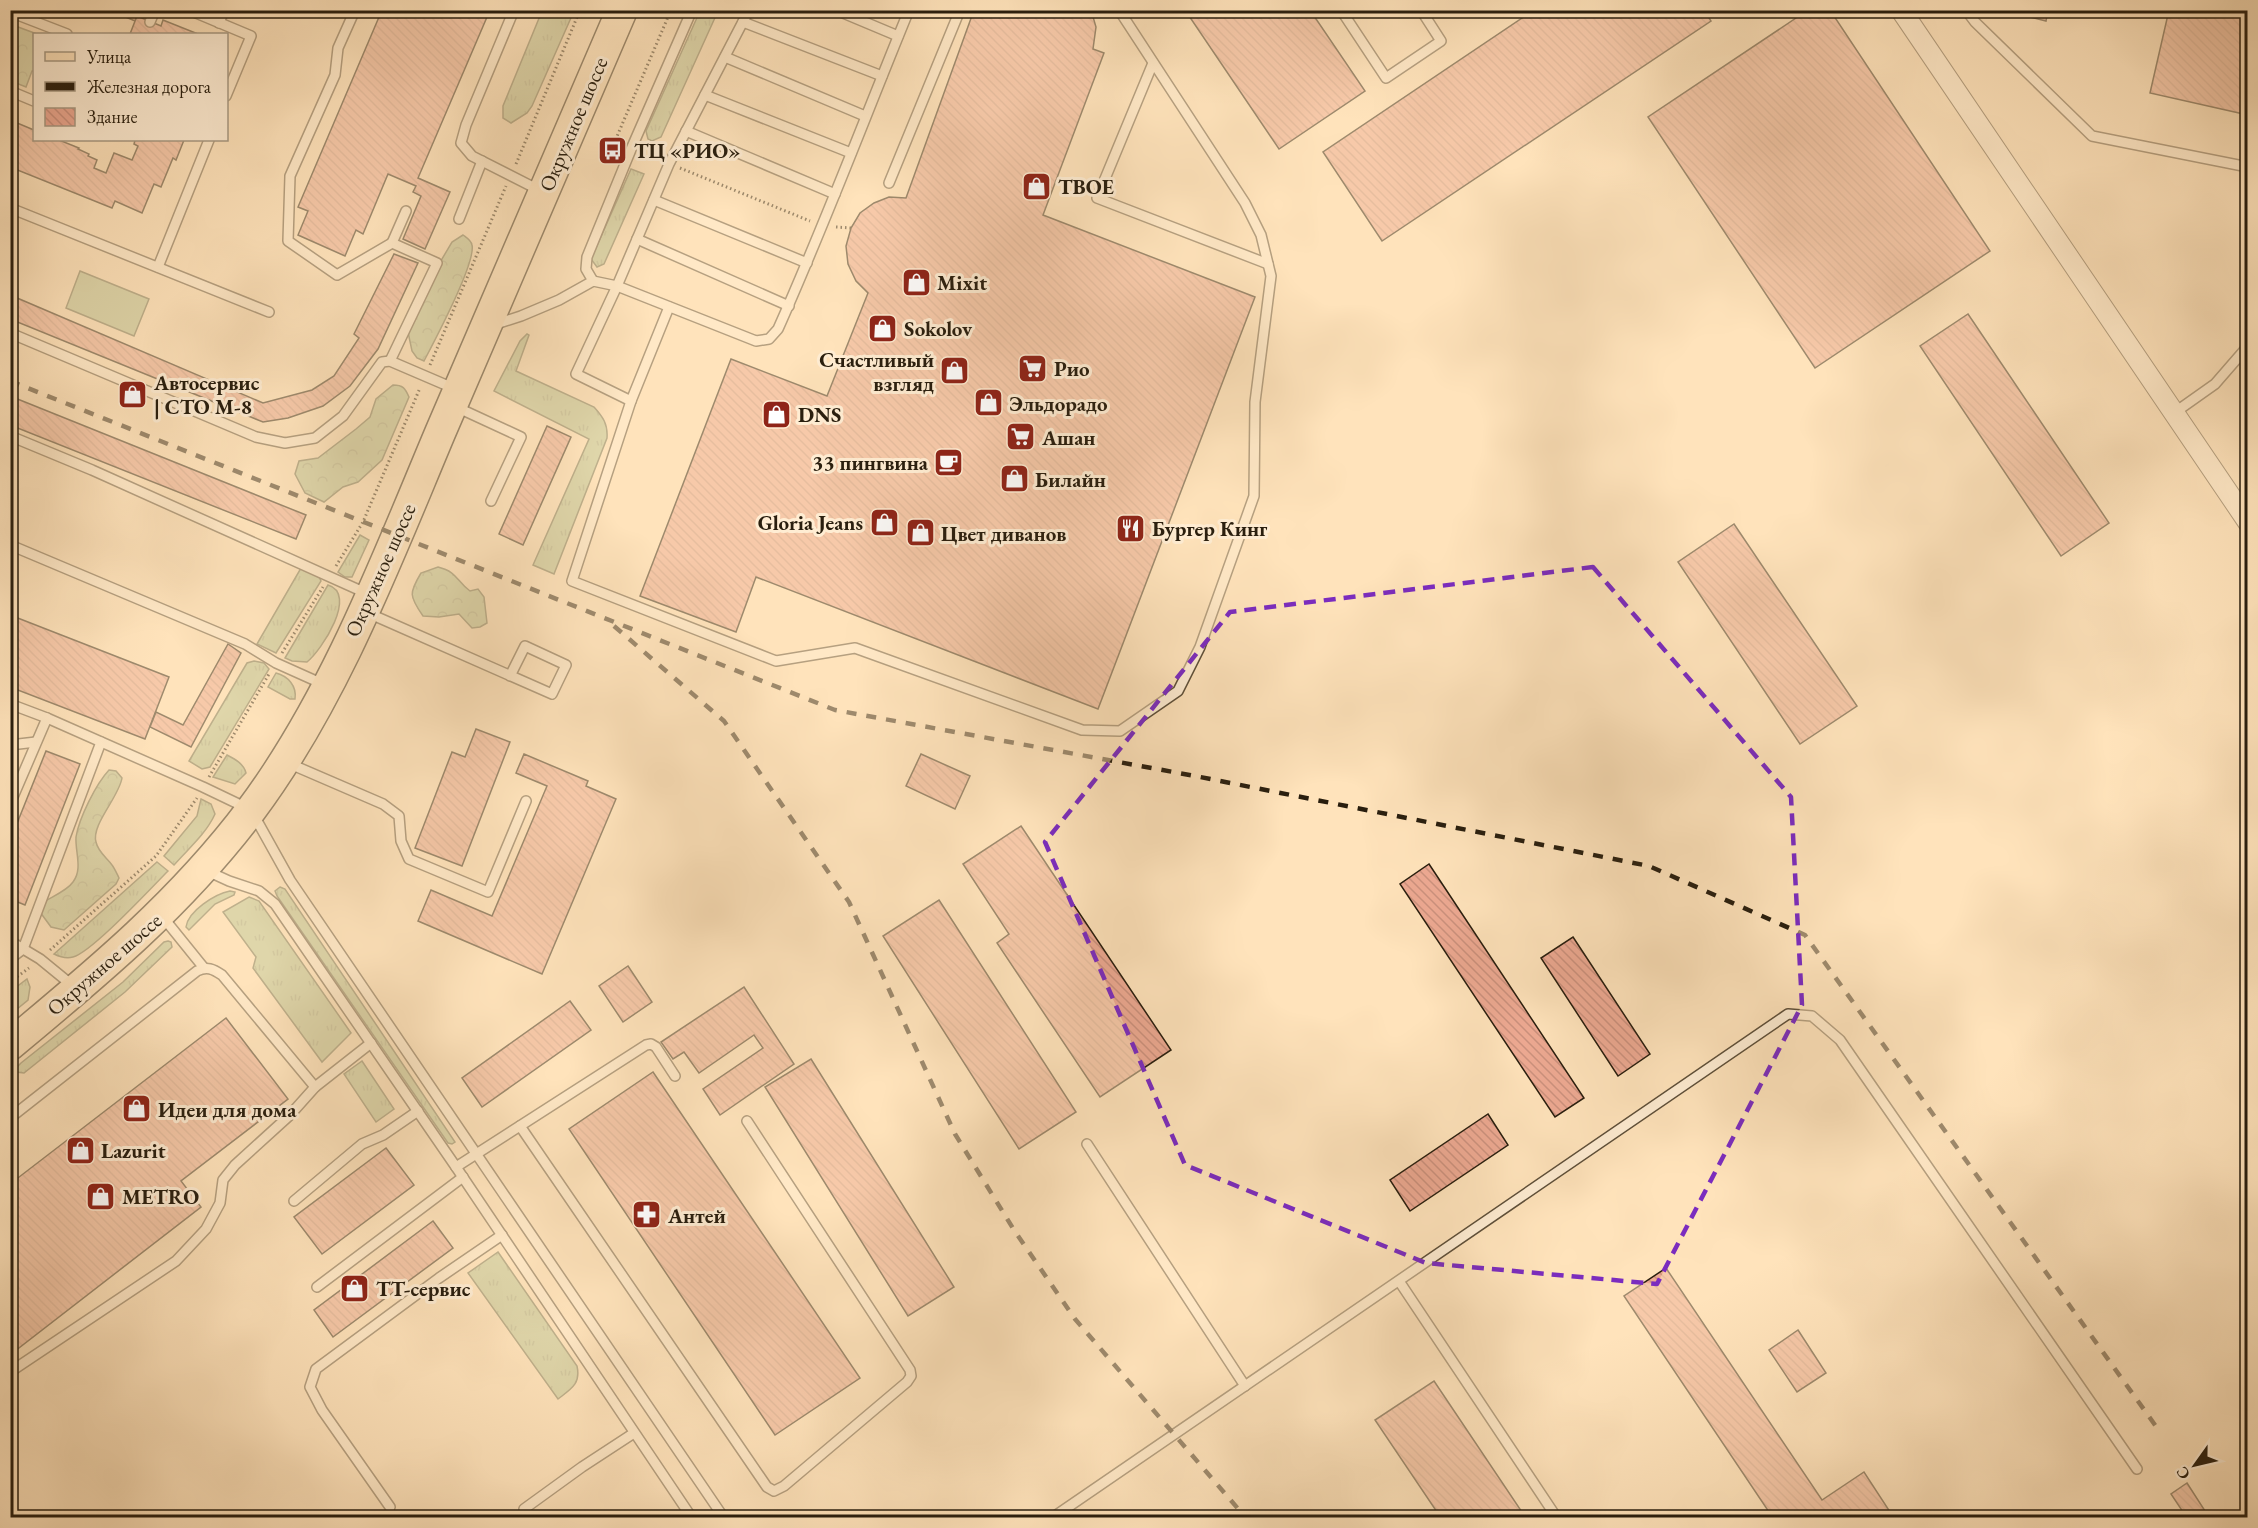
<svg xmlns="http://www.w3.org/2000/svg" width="2258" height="1528" font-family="'EB Garamond',serif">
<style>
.grass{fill:url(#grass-tufts);stroke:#717252;stroke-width:1.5}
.forest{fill:url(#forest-crowns);stroke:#717252;stroke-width:1.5}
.garden{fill:#b9c596;stroke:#717252;stroke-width:1.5}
.building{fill:url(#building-back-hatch);stroke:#291e0e;stroke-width:1.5}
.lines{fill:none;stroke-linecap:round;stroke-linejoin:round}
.service-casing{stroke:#5e4f39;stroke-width:12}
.minor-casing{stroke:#5e4f39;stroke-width:22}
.primary-casing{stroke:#291e0e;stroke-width:33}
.path{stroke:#291e0e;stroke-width:3;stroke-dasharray:1.5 3;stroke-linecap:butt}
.service{stroke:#ffedd3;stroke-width:9}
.minor{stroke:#ffedd3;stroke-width:20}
.primary{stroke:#ffe3bb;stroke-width:30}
.rail{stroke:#291e0e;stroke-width:4.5;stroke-dasharray:10 10;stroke-linecap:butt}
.marked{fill:none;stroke:#7b2cbf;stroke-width:4.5;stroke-dasharray:12 8;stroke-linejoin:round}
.labels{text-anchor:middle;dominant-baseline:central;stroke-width:6;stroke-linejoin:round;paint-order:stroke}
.street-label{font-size:21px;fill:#291e0e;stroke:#ffedd3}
.poi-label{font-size:21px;font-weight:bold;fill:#291e0e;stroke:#ffedd3;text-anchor:start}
</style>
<defs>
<pattern id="grass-tufts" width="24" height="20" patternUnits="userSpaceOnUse" patternTransform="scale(1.5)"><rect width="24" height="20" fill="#b9c596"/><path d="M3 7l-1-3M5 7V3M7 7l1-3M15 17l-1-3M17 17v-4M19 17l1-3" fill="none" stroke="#9fa980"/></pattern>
<pattern id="forest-crowns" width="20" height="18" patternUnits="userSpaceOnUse" patternTransform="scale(1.5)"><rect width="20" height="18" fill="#b9c596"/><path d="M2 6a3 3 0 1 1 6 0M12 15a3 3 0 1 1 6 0" fill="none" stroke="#9fa980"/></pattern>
<pattern id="building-back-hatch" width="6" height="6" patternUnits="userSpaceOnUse" patternTransform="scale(1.5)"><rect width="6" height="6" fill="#eda992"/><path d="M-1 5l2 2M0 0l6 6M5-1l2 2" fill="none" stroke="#cb917d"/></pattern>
</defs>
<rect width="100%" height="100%" fill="#ffe3bb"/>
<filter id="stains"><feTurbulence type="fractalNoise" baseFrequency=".00333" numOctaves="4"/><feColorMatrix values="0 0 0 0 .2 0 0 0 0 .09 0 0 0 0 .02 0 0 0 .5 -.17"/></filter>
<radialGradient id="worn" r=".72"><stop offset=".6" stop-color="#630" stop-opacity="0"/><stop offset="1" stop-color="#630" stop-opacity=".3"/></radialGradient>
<g class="grass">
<path d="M 542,11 L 574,11 L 532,106 L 527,113 L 511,123 L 503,118 L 503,106 Z"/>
<path d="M 700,11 L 718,11 L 661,137 L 652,141 L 648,139 L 646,131 Z"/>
<path d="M 631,169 L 644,174 L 604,264 L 597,267 L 591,259 Z"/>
<path d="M 527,334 L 529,335 L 516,371 L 594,407 C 603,417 608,424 607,438 L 554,574 L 533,565 L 589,439 L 494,391 L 520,341 Z"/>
<path d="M 360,535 L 369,540 L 352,577 L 345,577 L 338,572 Z"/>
<path d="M 301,568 L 319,577 L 321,581 L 276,653 L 257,644 Z"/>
<path d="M 328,585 C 358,594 322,650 307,662 L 292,661 L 285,658 Z"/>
<path d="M 254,661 L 264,663 L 269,669 L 210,767 L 202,769 L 189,761 L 247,663 Z"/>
<path d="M 276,673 C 288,676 297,686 295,699 L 290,699 L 268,687 Z"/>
<path d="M 227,755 C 235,759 244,764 246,773 L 235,784 L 213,777 Z"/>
<path d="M 201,799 L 211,804 L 215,814 C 206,834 188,849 174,865 L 164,856 L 197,816 Z"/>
<path d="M 157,862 L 168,871 C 151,888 92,952 73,957 C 66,959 60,957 54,954 Z"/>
<path d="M 280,887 L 285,889 L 455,1142 L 452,1144 L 448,1143 L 277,896 L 275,891 Z"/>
<path d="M 230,891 L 235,892 L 234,895 L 215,904 L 189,930 L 186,927 C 188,911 215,894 230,891 Z"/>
<path d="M 249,897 L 259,901 L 351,1033 L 322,1062 L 253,968 L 256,957 L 223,912 Z"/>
<path d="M 168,941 L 171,942 L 172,947 L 125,992 L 24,1073 L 16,1072 L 16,1068 L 21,1063 L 123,982 L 164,942 Z"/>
<path d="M 27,979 L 30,987 L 28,1000 L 11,1014 L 11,991 Z"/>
<path d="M 362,1061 L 394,1109 L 376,1122 L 344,1074 Z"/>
<path d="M 498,1252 L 577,1366 C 581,1384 571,1389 558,1399 L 468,1273 Z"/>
</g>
<g class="forest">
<path d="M 10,24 L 37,34 L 34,34 L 34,71 L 32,71 L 26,87 L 11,81 Z"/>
<path d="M 463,235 C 467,238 471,240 472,245 C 476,262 434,342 424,361 L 417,358 L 412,351 L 408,332 L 439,264 L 452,242 Z"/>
<path d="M 393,385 C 403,385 405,388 409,397 L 382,460 L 358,482 L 343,487 L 324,502 L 305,493 L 295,474 L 299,461 L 318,458 L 356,429 L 370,417 L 376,399 Z"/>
<path d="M 438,567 C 458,572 456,581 470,591 L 478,589 L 484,597 L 487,623 L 480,627 L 472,628 L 459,614 L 439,617 L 423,616 C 409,596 409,593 421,573 Z"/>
<path d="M 109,770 L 116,771 L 122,778 C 119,797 91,825 96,842 C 98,852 107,858 112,865 C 115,869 117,874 119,878 L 116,884 L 64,930 L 51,927 L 40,912 L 42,903 C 51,897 67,891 73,882 C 83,869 75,852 76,837 C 79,818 96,784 109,770 Z"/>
</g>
<path class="garden" d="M 80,271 L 149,299 L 134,336 L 66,308 Z"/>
<g class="building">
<path d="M 109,10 L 139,10 L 135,21 Z"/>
<path d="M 382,10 L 490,10 L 418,178 L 450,192 L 425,249 L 403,239 L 421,196 L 413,192 L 416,186 L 388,174 L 363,234 L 356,230 L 345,256 L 298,235 L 308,211 L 298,207 Z"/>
<path d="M 974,10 L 1091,10 L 1096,27 L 1093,49 L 1104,53 L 1043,215 L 1255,297 L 1098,709 L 756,577 L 736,632 L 640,596 L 731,359 L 827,396 L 868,293 L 856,281 L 848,264 L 846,246 L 851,228 L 860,213 L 874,203 L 889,197 L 906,198 Z"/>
<path d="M 1185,10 L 1310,10 L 1365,91 L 1279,149 Z"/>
<path d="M 1534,10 L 1704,10 L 1711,21 L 1382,241 L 1323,152 Z"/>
<path d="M 1808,10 L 1830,10 L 1990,251 L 1815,368 L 1648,117 Z"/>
<path d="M 2001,10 L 2048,10 L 2046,21 Z"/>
<path d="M 2169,10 L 2248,10 L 2248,115 L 2150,93 Z"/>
<path d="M 137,16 L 161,26 L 163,20 L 198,34 L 130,34 Z"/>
<path d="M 10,120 L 34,130 L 34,140 L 59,140 L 79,148 L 78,149 L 89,154 L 88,156 L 97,160 L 94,168 L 106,173 L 114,153 L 132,160 L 138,146 L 134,144 L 135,140 L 184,140 L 176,160 L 173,158 L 161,187 L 154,184 L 142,213 L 115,201 L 112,208 L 10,167 Z"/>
<path d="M 394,254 L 418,263 L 378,349 L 350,386 L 323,406 L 288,418 L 263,422 L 10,319 L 10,295 L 263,403 L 312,390 L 334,376 L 359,338 L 354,334 Z"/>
<path d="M 1968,314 L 2109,523 L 2061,556 L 1920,346 Z"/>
<path d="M 10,396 L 306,515 L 296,539 L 10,425 Z"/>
<path d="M 547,426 L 571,437 L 523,545 L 499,534 Z"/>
<path d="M 1734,524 L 1857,706 L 1800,744 L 1678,562 Z"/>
<path d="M 10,615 L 169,677 L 145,739 L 10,687 Z"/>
<path d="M 228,644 L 241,653 L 191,747 L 150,727 L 156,712 L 183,725 Z"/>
<path d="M 476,729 L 510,742 L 462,866 L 415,848 L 452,752 L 465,757 Z"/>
<path d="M 46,751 L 80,764 L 25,905 L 10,899 L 10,841 Z"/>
<path d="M 524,754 L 588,781 L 586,786 L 616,799 L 542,974 L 418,921 L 431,890 L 492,916 L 547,786 L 516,773 Z"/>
<path d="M 921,754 L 970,776 L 955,809 L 906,786 Z"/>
<path d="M 1021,826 L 1171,1050 L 1100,1097 L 997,943 L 1009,934 L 963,864 Z"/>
<path d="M 1429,864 L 1584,1098 L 1555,1117 L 1400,884 Z"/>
<path d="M 939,900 L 1076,1112 L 1019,1149 L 883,936 Z"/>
<path d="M 1573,937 L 1650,1054 L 1618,1076 L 1541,958 Z"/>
<path d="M 628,966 L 652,1002 L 623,1022 L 599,986 Z"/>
<path d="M 744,987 L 794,1064 L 720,1115 L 703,1089 L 763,1048 L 754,1035 L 699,1073 L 684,1052 L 673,1059 L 661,1042 Z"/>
<path d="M 570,1001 L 591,1030 L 482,1107 L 462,1078 Z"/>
<path d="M 226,1018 L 288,1099 L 181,1181 L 201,1207 L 15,1351 L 10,1346 L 10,1184 Z"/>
<path d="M 811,1059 L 954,1287 L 908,1316 L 765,1087 Z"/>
<path d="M 653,1072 L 860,1378 L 775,1435 L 569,1129 Z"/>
<path d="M 1488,1114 L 1508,1145 L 1410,1211 L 1390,1180 Z"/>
<path d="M 386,1148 L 414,1185 L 322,1254 L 294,1217 Z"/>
<path d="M 433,1221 L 453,1248 L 333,1337 L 314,1310 Z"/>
<path d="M 1666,1268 L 1822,1500 L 1864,1472 L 1894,1518 L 1773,1518 L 1624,1296 Z"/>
<path d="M 1798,1330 L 1826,1373 L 1797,1392 L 1769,1350 Z"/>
<path d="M 1434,1381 L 1526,1518 L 1441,1518 L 1375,1420 Z"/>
<path d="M 2187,1483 L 2207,1514 L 2201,1518 L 2187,1518 L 2171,1494 Z"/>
</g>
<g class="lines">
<defs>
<g id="service">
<path d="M 189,10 L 251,36 L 226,96"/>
<path d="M 355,10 L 338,48 L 335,75 L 290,176 L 288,241 L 337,275 L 392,243"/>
<path d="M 514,10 L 466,125 L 461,143 L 472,156 L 539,190"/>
<path d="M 836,10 L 898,36"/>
<path d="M 1341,10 L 1386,78 L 1441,41 L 1421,10"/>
<path d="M 1966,10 L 1975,22 L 2092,136 L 2248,167"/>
<path d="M 10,12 L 67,34"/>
<path d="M 150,22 L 155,10"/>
<path d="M 743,22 L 882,76"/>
<path d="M 219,23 L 224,10"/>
<path d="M 725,57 L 865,116"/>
<path d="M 1153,63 L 1097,198 L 1268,264"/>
<path d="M 10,91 L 34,101"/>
<path d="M 705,95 L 851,153"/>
<path d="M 686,131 L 835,194"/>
<path d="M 889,183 L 960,10"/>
<path d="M 654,200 L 807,263"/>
<path d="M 10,208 L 269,312"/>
<path d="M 459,219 L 482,161"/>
<path d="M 637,239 L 789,306"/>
<path d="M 158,267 L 209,140"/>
<path d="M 593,281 L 586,269 L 587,257 L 632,147 L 692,10"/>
<path d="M 669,307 L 631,401 L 576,374 L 617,286 L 669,164 L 749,10"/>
<path d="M 493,325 L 521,316 L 559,300 L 593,281 L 617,286 L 756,341 L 769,339 L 778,329 C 825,224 865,117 909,10"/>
<path d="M 10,333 L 256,437 L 285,443 L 315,438 L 343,416 L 382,362 L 390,361 L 453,388"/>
<path d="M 390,361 L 437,263 L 392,243 L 406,211"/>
<path d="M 631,401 L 572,581 L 776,661 L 855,648 L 1082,730 L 1120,731 L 1178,691 L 1200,647 L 1254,496 L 1255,402 L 1271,276 L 1261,235 L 1245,203 L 1119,10"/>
<path d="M 454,406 L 521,437 L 491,501"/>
<path d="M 2174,413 L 2215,384 L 2248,346"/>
<path d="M 10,436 L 92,470 L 368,594"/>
<path d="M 10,545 L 245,644 L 276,663 L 325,685"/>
<path d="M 368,613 L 552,694 L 566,665 L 525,646 L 510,676"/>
<path d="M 10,704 L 47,718"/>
<path d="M 10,745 L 36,742"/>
<path d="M 288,763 L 383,804 L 399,816 L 401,841 L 409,859 L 488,892 L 526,801"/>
<path d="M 10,804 L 47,718 L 203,787 L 251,810 L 290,880 L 724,1518"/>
<path d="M 205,870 L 229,881 L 259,891 L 275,904 L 456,1167 L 692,1518"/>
<path d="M 162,916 L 204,968"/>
<path d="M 10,941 L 40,959 L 73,986"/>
<path d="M 10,959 L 23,949 L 101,742"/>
<path d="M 10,1118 L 197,971 C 207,966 213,969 222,975 L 315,1087 L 371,1043"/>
<path d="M 520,1126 L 767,1487 L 774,1491 L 784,1486 L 907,1382 L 911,1376 L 910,1370 L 747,1121"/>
<path d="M 1087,1144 L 1245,1386"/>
<path d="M 456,1167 L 646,1045 L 651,1044 L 656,1047 L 675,1076"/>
<path d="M 294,1201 L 362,1144 L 383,1135 L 418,1111"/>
<path d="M 1399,1281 L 1557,1518"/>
<path d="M 317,1287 L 463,1177"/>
<path d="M 10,1372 L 176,1261 L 206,1229 L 220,1203 L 223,1180 L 235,1165 L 290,1115 L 315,1087"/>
<path d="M 390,1507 L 322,1410 L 310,1387 L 316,1369 L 439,1278 L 502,1235"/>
<path d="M 524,1509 L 582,1467 L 634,1433"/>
<path d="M 1052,1518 L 1788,1014 L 1812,1016 L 1840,1040 L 2137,1469"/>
</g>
<path id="minor" d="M 1901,10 L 2248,522"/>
<path id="primary" d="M 10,1045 C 98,972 182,902 251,810 C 334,699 387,559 440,433 C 500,292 561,151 622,10"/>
</defs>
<use href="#service" class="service-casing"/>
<use href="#minor" class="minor-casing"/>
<use href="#primary" class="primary-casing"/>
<g class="path">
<path d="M 618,142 L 615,141 L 671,10"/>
<path d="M 644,153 L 657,159"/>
<path d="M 516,164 L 580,10"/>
<path d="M 680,168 L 810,221"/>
<path d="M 836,227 L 851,228"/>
<path d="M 430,365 L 506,186"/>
<path d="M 336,566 L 363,522 L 420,388"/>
<path d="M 282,653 L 323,587"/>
<path d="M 209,777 L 269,674"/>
<path d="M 50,950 L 156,856 L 197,798"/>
<path d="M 10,982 L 29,968"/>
</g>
<use href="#service" class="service"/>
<use href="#minor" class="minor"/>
<use href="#primary" class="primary"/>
<g class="rail">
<path d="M 10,381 L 835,710 L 1195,776 L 1649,866 L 1805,935 L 2160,1432"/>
<path d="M 614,626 L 724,721 L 849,902 L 955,1134 L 1014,1230 L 1075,1319 L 1246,1518"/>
</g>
</g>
<path d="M0 0H2258V1528H0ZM 1593,567 L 1791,797 L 1802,1005 L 1657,1284 L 1426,1263 L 1185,1165 L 1045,842 L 1230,612 Z" fill="#ffe3bb" fill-opacity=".55" fill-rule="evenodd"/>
<path class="marked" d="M 1593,567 L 1791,797 L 1802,1005 L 1657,1284 L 1426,1263 L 1185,1165 L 1045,842 L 1230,612 Z"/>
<defs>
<symbol id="bus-square" viewBox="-11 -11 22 22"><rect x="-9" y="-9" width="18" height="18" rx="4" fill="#8f2418" stroke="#ffedd3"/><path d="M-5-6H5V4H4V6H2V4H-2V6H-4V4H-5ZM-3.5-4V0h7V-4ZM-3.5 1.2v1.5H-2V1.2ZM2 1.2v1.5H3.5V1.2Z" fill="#fff"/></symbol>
<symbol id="shop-square" viewBox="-11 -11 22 22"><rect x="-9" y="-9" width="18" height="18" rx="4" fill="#8f2418" stroke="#ffedd3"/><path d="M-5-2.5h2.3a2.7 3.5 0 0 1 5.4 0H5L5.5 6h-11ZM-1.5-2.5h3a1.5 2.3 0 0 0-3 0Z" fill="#fff"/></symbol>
<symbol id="supermarket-square" viewBox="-11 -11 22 22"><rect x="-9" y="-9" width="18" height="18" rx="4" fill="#8f2418" stroke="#ffedd3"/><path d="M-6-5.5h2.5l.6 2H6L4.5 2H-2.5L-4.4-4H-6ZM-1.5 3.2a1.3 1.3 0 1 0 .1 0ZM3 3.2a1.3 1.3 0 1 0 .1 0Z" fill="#fff"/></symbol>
<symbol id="cafe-square" viewBox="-11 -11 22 22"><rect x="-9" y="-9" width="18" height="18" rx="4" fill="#8f2418" stroke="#ffedd3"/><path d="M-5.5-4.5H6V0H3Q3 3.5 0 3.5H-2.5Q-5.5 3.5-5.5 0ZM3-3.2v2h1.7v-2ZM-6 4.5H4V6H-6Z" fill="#fff"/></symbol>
<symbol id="restaurant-square" viewBox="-11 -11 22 22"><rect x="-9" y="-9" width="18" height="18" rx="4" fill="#8f2418" stroke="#ffedd3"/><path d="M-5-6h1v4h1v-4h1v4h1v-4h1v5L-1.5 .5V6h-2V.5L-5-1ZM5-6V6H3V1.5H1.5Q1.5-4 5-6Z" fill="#fff"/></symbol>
<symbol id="pharmacy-square" viewBox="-11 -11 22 22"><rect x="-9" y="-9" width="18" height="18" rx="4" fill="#8f2418" stroke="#ffedd3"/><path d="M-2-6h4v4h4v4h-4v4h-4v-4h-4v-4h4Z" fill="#fff"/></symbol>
</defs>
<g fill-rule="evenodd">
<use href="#bus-square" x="596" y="134" width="33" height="33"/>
<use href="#shop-square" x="1020" y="170" width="33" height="33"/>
<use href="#shop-square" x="900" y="266" width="33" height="33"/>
<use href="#shop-square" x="866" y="312" width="33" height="33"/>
<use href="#supermarket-square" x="1016" y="352" width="33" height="33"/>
<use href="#shop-square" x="938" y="354" width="33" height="33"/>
<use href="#shop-square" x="116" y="378" width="33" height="33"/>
<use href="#shop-square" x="972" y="386" width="33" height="33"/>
<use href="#shop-square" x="760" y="398" width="33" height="33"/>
<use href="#supermarket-square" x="1004" y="420" width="33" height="33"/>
<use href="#cafe-square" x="932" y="446" width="33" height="33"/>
<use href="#shop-square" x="998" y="462" width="33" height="33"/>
<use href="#shop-square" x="868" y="506" width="33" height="33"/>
<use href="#restaurant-square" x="1114" y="512" width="33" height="33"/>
<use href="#shop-square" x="904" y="516" width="33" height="33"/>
<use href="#shop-square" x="120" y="1092" width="33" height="33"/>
<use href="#shop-square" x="64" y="1134" width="33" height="33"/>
<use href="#shop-square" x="84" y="1180" width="33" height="33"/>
<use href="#pharmacy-square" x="630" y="1198" width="33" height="33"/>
<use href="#shop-square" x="338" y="1272" width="33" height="33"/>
</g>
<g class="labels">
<g class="street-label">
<text transform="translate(573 124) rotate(-67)">Окружное шоссе</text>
<text transform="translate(380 570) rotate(-66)">Окружное шоссе</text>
<text transform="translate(104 964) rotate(-41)">Окружное шоссе</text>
</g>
<g class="poi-label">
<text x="634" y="150">ТЦ «РИО»</text>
<text x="1058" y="186">ТВОЕ</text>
<text x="937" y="282">Mixit</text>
<text x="904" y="328">Sokolov</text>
<text x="934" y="359" text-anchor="end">Счастливый<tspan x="934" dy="24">взгляд</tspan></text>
<text x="1054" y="368">Рио</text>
<text x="154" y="382">Автосервис<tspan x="154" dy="24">| СТО М-8</tspan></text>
<text x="1009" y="403">Эльдорадо</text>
<text x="798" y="414">DNS</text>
<text x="1042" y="437">Ашан</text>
<text x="928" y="462" text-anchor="end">33 пингвина</text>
<text x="1035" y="479">Билайн</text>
<text x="863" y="522" text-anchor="end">Gloria Jeans</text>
<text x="1152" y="528">Бургер Кинг</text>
<text x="941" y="533">Цвет диванов</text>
<text x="158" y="1109">Идеи для дома</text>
<text x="101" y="1150">Lazurit</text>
<text x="122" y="1196">METRO</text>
<text x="668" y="1215">Антей</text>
<text x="376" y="1288">ТТ-сервис</text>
</g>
</g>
<rect width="2258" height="1528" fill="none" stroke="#ffe3bb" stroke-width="36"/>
<rect x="12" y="12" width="2234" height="1504" fill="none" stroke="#291e0e" stroke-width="3"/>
<rect x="18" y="18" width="2222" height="1492" fill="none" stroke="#291e0e" stroke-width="1.5"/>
<rect x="33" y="33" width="195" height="108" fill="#ffedd3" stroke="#a99a84" stroke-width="1.5"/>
<rect x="45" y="52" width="30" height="9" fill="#ffe3bb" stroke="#a99a84" stroke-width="1.5"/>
<text x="87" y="63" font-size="18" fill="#291e0e">Улица</text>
<rect x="45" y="82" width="30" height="9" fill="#291e0e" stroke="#a99a84" stroke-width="1.5"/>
<text x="87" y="93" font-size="18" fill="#291e0e">Железная дорога</text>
<rect x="45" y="108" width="30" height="18" fill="url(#building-back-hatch)" stroke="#a99a84" stroke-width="1.5"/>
<text x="87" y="123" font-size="18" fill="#291e0e">Здание</text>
<g transform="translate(2195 1465) rotate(236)" stroke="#ffedd3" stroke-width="4.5" paint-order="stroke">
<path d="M0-4.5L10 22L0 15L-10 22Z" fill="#291e0e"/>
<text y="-9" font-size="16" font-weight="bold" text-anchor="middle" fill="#291e0e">С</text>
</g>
<rect width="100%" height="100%" filter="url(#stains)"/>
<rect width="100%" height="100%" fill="url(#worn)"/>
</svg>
